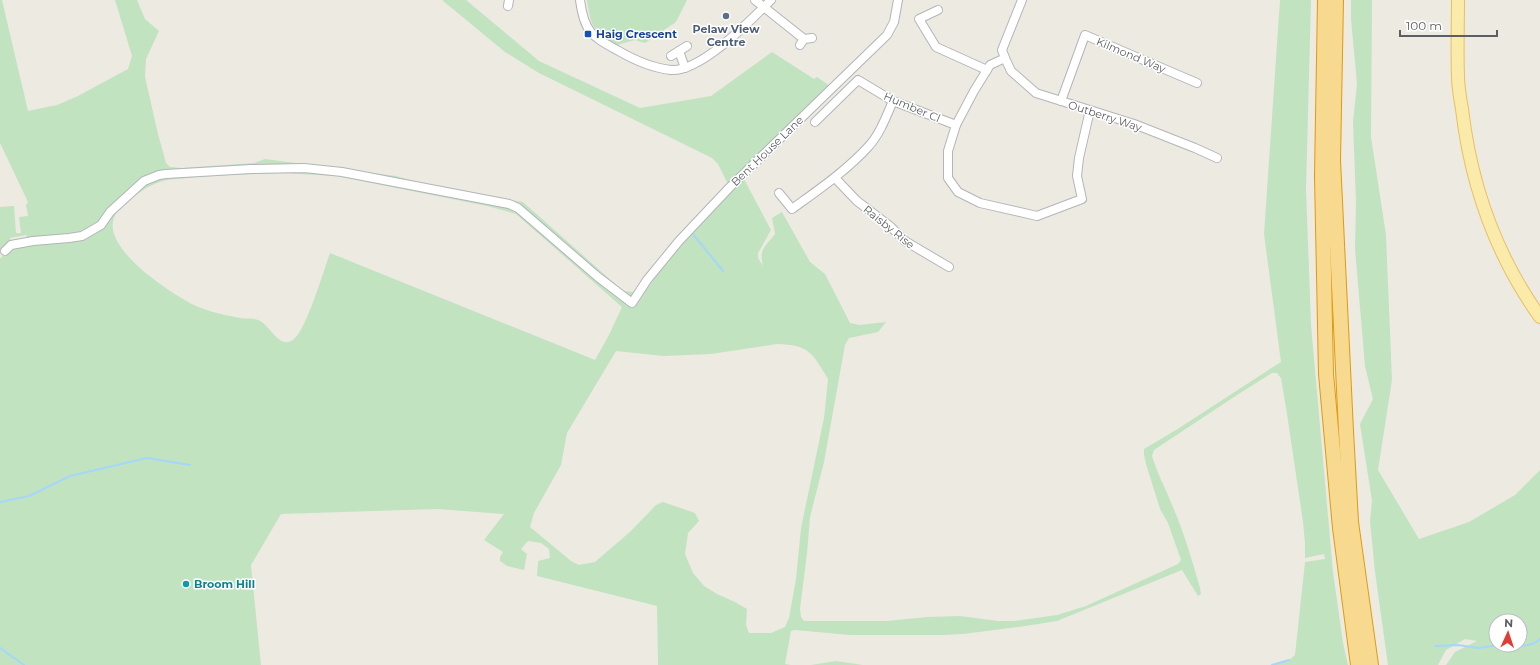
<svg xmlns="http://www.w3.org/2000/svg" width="1540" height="665" font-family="Montserrat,sans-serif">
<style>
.green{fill:#c1e3c0;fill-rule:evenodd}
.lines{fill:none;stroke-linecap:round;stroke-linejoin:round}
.stream{stroke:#a5d7fa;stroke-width:2}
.street-casing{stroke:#b3b5b9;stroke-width:10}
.primary-casing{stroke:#e9bf5f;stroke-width:14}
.highway-casing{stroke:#e39a0c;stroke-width:16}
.street{stroke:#fff;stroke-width:8}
.primary{stroke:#faebaa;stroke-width:12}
.highway{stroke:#f7da8f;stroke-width:14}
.service-dot{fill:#5c6f8a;stroke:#fff;stroke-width:1.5}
.transit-dot{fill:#1a4fb4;stroke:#fff;stroke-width:1.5}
.culture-dot{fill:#0f9aa8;stroke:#fff;stroke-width:1.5}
.labels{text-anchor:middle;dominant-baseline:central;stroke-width:3;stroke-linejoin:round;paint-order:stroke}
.service-label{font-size:11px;font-weight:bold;fill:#4e5e75;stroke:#fff}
.transit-label{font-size:11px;font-weight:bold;fill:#164399;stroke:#fff;text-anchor:start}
.street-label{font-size:11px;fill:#5b5e62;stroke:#fff}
.culture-label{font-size:11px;font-weight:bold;fill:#0d838f;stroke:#fff;text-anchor:start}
</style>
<rect width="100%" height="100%" fill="#edeae2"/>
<g class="green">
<path d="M 0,0 L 2,0 L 28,111 L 57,105 L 78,96 L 128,69 L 132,56 L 115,0 L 137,0 L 145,19 L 159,31 L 146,59 L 145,77 L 158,134 L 166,163 L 170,167 L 182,168 L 254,163 L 265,159 L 396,176 L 424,184 L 523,202 L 623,291 L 634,292 L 637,304 C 666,258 706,218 744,179 L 771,230 L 758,253 L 758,258 L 763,266 C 759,249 764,248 775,234 L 772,218 L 782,212 L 810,262 L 825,274 L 850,323 L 860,325 L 886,322 L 878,332 L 849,338 L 845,345 L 824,462 L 810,517 L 807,553 L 800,609 L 801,617 L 804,621 L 887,621 L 927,617 L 960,616 L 998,621 L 1015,621 L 1057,615 L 1086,606 L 1178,564 L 1181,560 L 1168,523 L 1160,509 L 1146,464 L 1144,455 L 1144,449 L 1176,430 L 1281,362 L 1264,234 L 1280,0 L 1311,0 L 1306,189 L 1311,325 L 1333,572 L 1343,643 L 1348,665 L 1272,665 L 1289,660 L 1295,655 L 1305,562 L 1325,559 L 1324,554 L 1305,558 L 1305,543 L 1303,522 L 1287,414 L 1281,378 L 1277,373 L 1272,373 L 1237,395 L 1154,450 L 1152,456 C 1157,473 1166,489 1172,505 C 1184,532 1192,560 1200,588 L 1201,594 L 1198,596 L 1182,570 L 1057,621 L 1025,626 L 963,634 L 943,635 L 850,635 L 795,630 L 791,631 L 785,664 L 791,665 L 658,665 L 657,606 L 537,576 L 538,561 L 550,558 L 549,549 L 541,543 L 528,541 L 521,549 L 527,554 L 524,570 L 507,566 L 500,561 L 500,557 L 503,552 L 484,540 L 504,514 L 437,509 L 281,514 L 251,565 L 261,665 L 0,665 L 0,259 L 6,252 L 2,252 L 0,253 L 0,207 L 14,206 L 16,233 L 21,233 L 19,217 L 28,216 L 26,205 L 28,202 L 0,143 ZM 280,173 L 337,176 L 487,206 L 516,214 L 622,307 L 609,335 L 595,360 L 330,253 C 324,270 306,330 294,339 C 279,351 271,325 258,320 C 253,318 246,319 240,318 C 225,315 209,312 194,305 C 170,293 96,245 116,214 C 124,201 145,187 160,182 C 171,178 184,179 196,177 C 224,175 252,174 280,173 ZM 26,235 L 29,241 L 11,245 L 10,238 ZM 777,344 C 810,345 812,353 828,379 L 824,418 L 801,528 L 796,579 L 789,618 L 785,627 L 771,633 L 749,633 L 746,625 L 747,609 L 735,602 L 717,594 L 704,586 L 693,573 L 685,554 L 688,533 L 699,521 L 695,513 L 663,502 L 656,505 L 631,531 L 595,562 L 579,565 L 571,561 L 530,527 L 534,513 L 561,465 L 567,433 L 616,351 L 664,356 L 711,354 Z"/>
<path d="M 442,0 L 466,0 L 539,61 L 640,108 L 711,96 L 772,52 L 814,79 L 817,77 L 830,86 L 728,184 L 718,164 L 712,158 L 539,73 L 505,52 Z"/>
<path d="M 587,0 L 687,0 L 676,22 L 645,43 L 635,40 L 617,45 C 593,29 591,29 587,0 Z"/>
<path d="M 1351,0 L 1372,0 L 1371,137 L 1386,235 L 1392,380 L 1378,470 L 1419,539 L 1469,522 L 1515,495 L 1540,470 L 1540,665 L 1446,665 L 1455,652 L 1477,641 L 1465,639 L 1446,650 L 1438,665 L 1388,665 L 1375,572 L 1370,521 L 1372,501 L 1360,424 L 1373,399 L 1365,366 L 1355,249 L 1356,202 L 1353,122 L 1357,84 L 1351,19 ZM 1496,621 L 1520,621 L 1520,645 L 1496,645 Z"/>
<path d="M 836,661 L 863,665 L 811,665 Z"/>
</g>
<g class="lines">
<g class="stream">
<path d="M 692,233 L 723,271"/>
<path d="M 0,502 L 29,496 L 70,476 L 147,458 L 190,465"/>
<path d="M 1503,645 C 1516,646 1531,648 1540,639"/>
<path d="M 1435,646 L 1458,645 L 1478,648 L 1499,645"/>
<path d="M 0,648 L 24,665"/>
<path d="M 1272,665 L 1289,660"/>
</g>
<defs>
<g id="street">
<path d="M 580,0 C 584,31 591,36 617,50 C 634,60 652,68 671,70 C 701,72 751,20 771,0"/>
<path d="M 755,0 L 804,39 L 800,45"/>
<path d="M 1022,0 L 1002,50 L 1005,58 L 990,65 L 974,91 L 956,125 L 948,151 L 948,178 L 958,192 L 980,203 L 1037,216 L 1082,199 L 1077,176 L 1079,158 L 1090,110"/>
<path d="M 508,6 L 509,0"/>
<path d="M 938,10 L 919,19 L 936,47 L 987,70"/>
<path d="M 804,39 L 812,38"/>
<path d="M 679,51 L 685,68"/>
<path d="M 671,56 L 687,46"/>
<path d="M 1005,58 L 1011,71 L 1036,93 L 1134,124 L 1195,148 L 1217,158"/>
<path d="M 1061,101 L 1085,35 L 1197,83"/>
<path d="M 815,122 L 858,80 L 893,101 L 956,125"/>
<path d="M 835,178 L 857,201 L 891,227 L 905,241 L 949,267"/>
<path d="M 779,193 L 792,209 C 818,190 846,171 868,147 C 880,134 886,117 893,101"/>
<path d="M 5,251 L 11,245 L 33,241 L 69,238 L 82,236 L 89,232 L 101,225 L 110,212 L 144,181 L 159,175 L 166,174 L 251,169 L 304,168 L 342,172 L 509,204 L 518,208 L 598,277 L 632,303 L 647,280 L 679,241 L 730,187 L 887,35 L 894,22 L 898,0"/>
</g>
<path id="primary" d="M 1458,0 C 1458,25 1457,51 1458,76 C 1458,87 1460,98 1462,109 C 1471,186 1495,254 1540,317"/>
<g id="highway">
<path d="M 1325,0 L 1322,176 L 1326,374 L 1340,528 L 1358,665"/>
<path d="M 1336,0 L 1333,160 L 1346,431 L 1351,522 L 1371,665"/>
</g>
</defs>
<use href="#street" class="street-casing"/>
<use href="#primary" class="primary-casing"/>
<use href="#highway" class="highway-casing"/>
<use href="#street" class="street"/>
<use href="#primary" class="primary"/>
<use href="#highway" class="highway"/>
</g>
<circle class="service-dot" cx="726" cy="16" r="4"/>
<rect class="transit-dot" x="584" y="30" width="8" height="8" rx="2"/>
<circle class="culture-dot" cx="186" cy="584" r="4"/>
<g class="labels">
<g class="service-label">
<text x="726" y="29">Pelaw View<tspan x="726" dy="13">Centre</tspan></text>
</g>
<g class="transit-label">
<text x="596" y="34">Haig Crescent</text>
</g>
<g class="street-label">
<text transform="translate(1131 55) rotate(23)">Kilmond Way</text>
<text transform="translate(912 107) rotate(23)">Humber Cl</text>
<text transform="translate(1105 116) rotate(18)">Outberry Way</text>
<text transform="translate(767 151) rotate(-44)">Bent House Lane</text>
<text transform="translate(889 227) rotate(39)">Raisby Rise</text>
</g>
<g class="culture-label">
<text x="194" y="584">Broom Hill</text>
</g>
</g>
<g transform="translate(1508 633) rotate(3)"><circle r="19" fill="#ffffff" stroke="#bdbfc0"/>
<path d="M0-3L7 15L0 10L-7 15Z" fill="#e03e35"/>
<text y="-6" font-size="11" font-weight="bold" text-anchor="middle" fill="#5b5e62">N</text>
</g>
<path d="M1400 30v6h97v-6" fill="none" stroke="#5b5e62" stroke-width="2"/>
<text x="1406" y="30" font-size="12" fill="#5b5e62" stroke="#ffffff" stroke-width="3" paint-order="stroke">100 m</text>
</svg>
